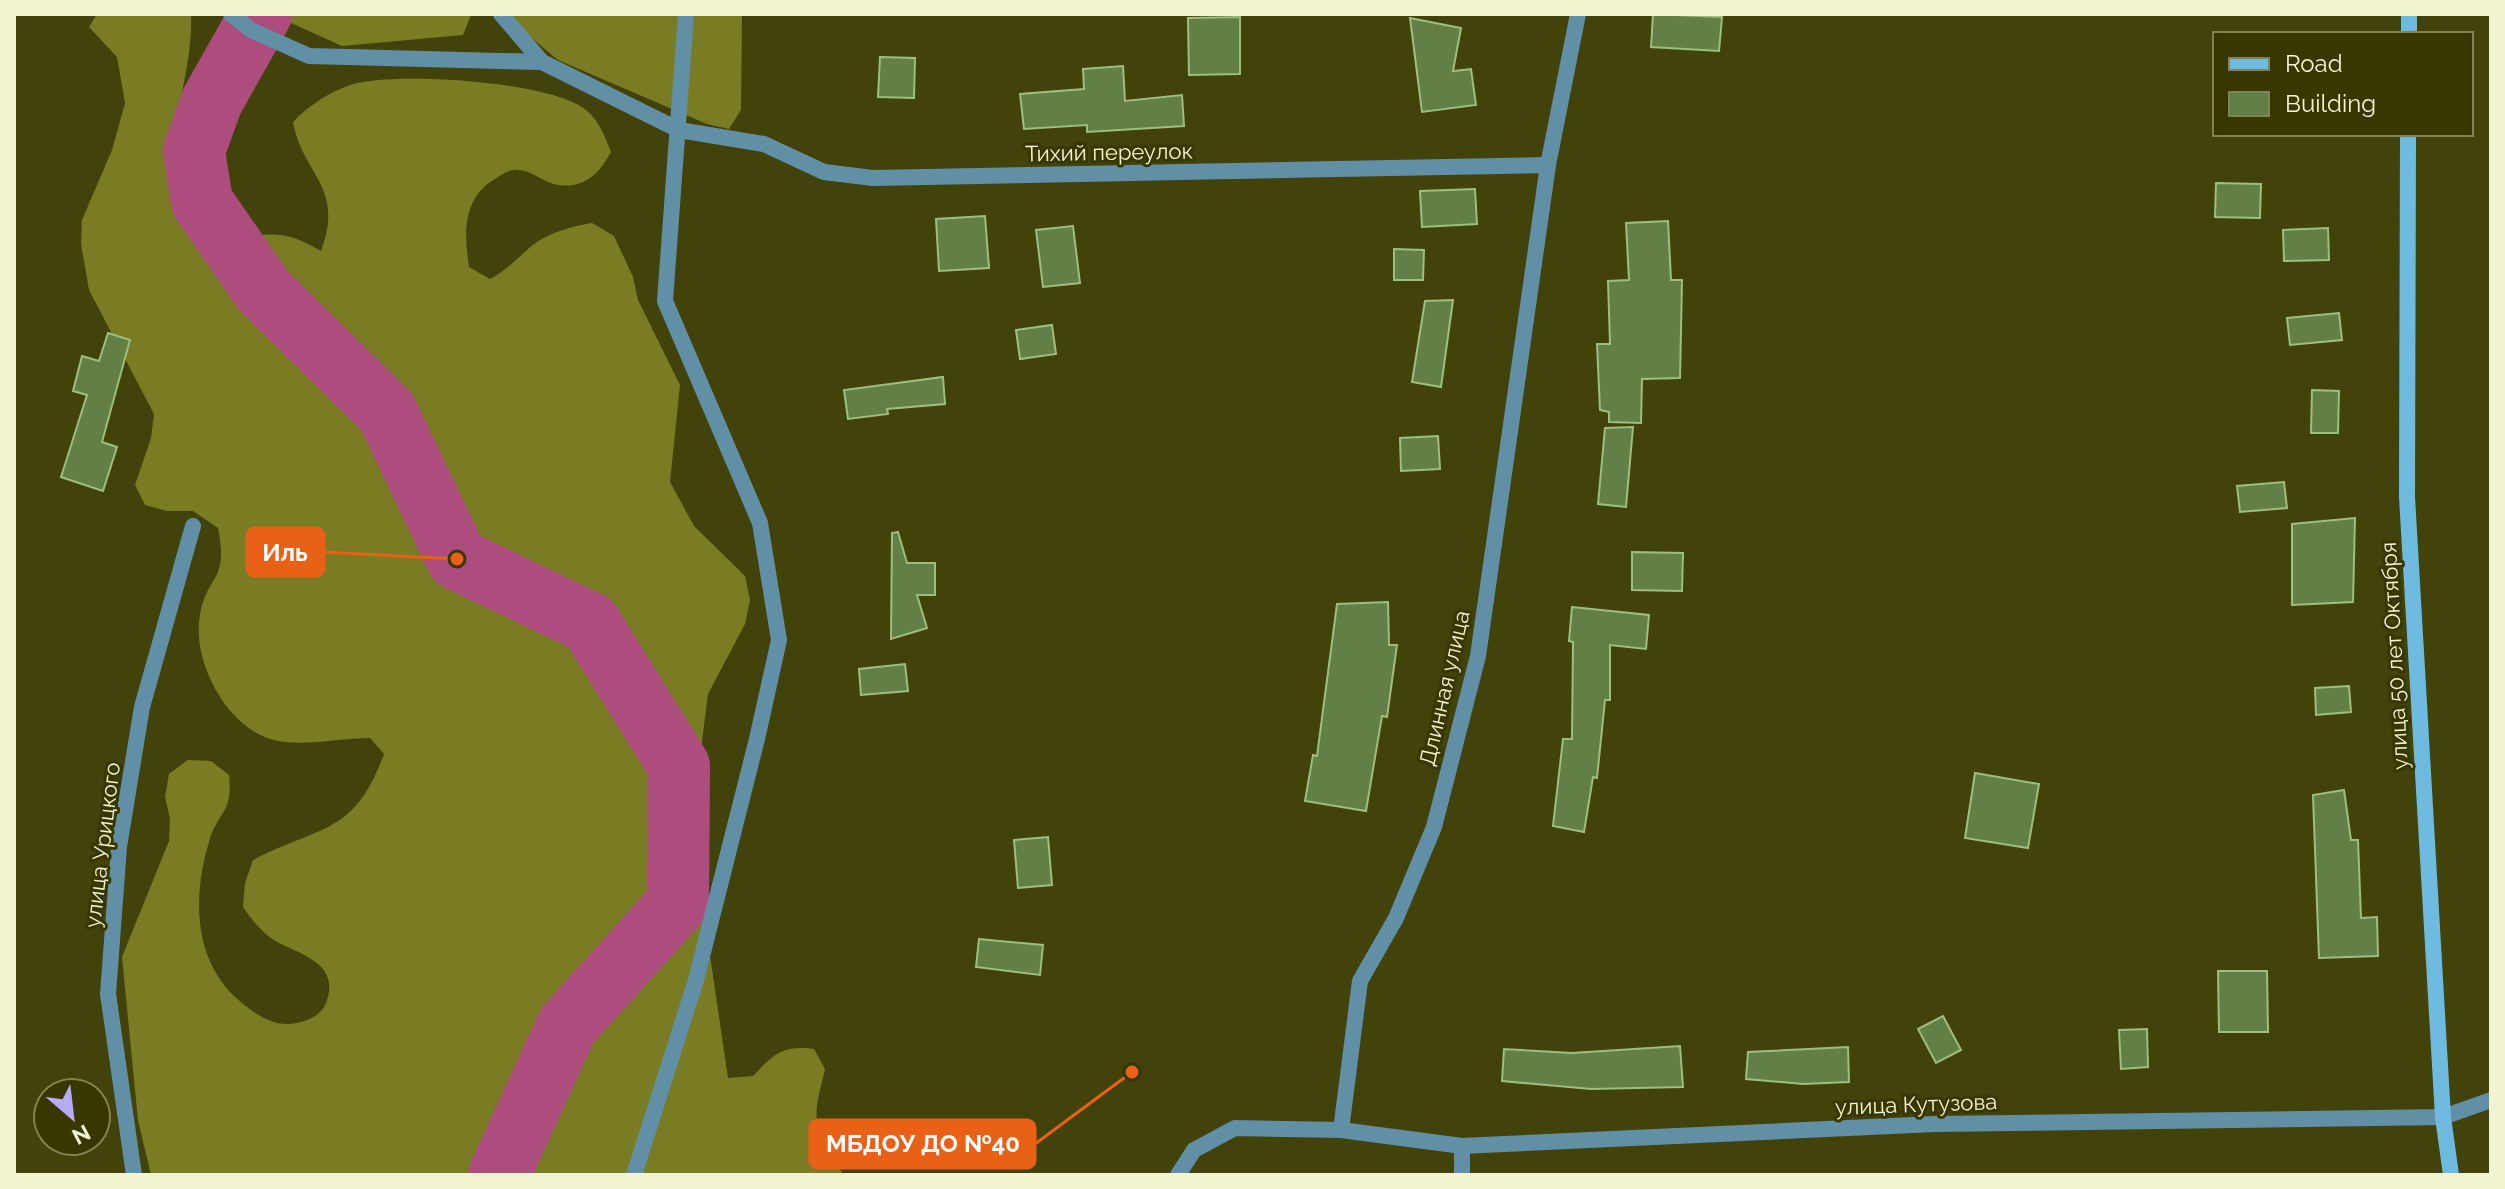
<svg xmlns="http://www.w3.org/2000/svg" width="2505" height="1189" font-family="Raleway,sans-serif">
<style>
.forest{fill:#7a7c24}
.lines{fill:none;stroke-linecap:round;stroke-linejoin:round}
.river{stroke:#ac4d7d;stroke-width:62}
.building{fill:#628045;stroke:#9ebe80;stroke-width:2}
.lane{stroke:#618fa6;stroke-width:16}
.street{stroke:#618fa6;stroke-width:16}
.secondary{stroke:#6fbbe0;stroke-width:16}
.labels{text-anchor:middle;dominant-baseline:central;stroke-width:6;stroke-linejoin:round;paint-order:stroke}
.street-label{font-size:22px;fill:#f2f4d1;stroke:#373800}
.leader{fill:none;stroke:#e86116;stroke-width:3}
.callout-dot{fill:#e86116;stroke:#373800;stroke-width:3}
.callout{fill:#e86116;stroke:#e86116;stroke-width:3}
.callout-label{font-size:24px;text-anchor:middle;font-weight:bold;fill:#fff}
</style>
<rect width="100%" height="100%" fill="#42430b"/>
<g class="forest">
<path d="M 97,14 L 191,14 C 195,98 133,181 231,237 C 275,235 281,228 321,251 C 345,186 303,176 293,122 C 309,105 328,93 350,85 C 392,71 552,81 586,110 C 599,120 605,137 611,152 C 600,173 584,189 558,185 C 544,183 534,171 518,170 C 510,169 502,174 495,179 C 462,198 464,235 469,267 L 490,279 C 506,271 513,262 526,251 C 543,234 569,227 592,223 L 614,236 L 633,277 L 638,300 L 680,385 L 670,482 L 694,526 L 745,576 L 750,600 L 745,624 L 708,694 L 702,741 L 701,894 L 728,1078 L 753,1076 C 774,1054 782,1045 814,1049 L 825,1069 C 820,1092 811,1114 821,1137 C 827,1151 837,1160 843,1175 L 151,1175 L 138,1120 L 122,957 L 169,841 L 170,819 L 165,797 L 169,774 L 188,760 L 211,761 L 229,775 C 233,815 218,810 209,842 C 193,895 193,956 234,996 C 247,1008 267,1024 286,1024 C 301,1024 320,1018 326,1003 C 341,964 302,955 277,942 C 263,934 252,920 243,907 L 245,883 L 253,860 C 320,825 354,836 384,754 L 370,738 C 341,738 307,746 278,741 C 229,732 191,662 200,615 C 207,574 229,583 218,528 L 193,511 L 167,511 L 145,505 L 135,485 L 151,438 L 154,414 L 89,290 L 81,244 L 82,220 L 112,150 L 125,103 L 117,57 L 89,27 Z"/>
<path d="M 271,14 L 471,14 L 471,15 L 463,35 L 342,46 Z"/>
<path d="M 503,14 L 742,14 L 741,110 L 729,129 L 707,124 L 558,60 Z"/>
</g>
<g class="lines">
<path class="river" d="M 261,14 L 212,101 L 194,151 L 202,202 L 263,290 L 387,412 L 457,559 L 590,623 L 679,766 L 678,903 L 567,1026 L 499,1175"/>
</g>
<g class="building">
<path d="M 1653,14 L 1722,17 L 1719,51 L 1651,47 Z"/>
<path d="M 1240,17 L 1240,74 L 1189,75 L 1188,18 Z"/>
<path d="M 1410,18 L 1461,28 L 1453,71 L 1471,69 L 1476,105 L 1422,112 Z"/>
<path d="M 880,57 L 915,58 L 914,98 L 878,97 Z"/>
<path d="M 1123,66 L 1125,101 L 1182,95 L 1184,126 L 1087,132 L 1087,125 L 1024,129 L 1020,94 L 1084,89 L 1083,69 Z"/>
<path d="M 2216,183 L 2261,184 L 2260,218 L 2215,217 Z"/>
<path d="M 1475,189 L 1477,224 L 1422,227 L 1420,191 Z"/>
<path d="M 985,216 L 989,268 L 939,271 L 936,219 Z"/>
<path d="M 1668,221 L 1671,280 L 1682,280 L 1680,378 L 1642,379 L 1641,423 L 1609,422 L 1609,412 L 1600,410 L 1597,344 L 1610,344 L 1608,281 L 1629,280 L 1626,223 Z"/>
<path d="M 1073,226 L 1080,283 L 1043,287 L 1036,230 Z"/>
<path d="M 2328,228 L 2329,260 L 2284,261 L 2283,230 Z"/>
<path d="M 1394,249 L 1424,250 L 1423,280 L 1394,280 Z"/>
<path d="M 1453,300 L 1441,387 L 1412,382 L 1425,301 Z"/>
<path d="M 2339,313 L 2342,340 L 2290,345 L 2287,318 Z"/>
<path d="M 1052,325 L 1056,354 L 1020,359 L 1016,330 Z"/>
<path d="M 108,333 L 130,340 L 102,442 L 117,447 L 103,491 L 61,477 L 87,395 L 73,391 L 82,356 L 99,361 Z"/>
<path d="M 943,377 L 945,404 L 887,409 L 888,414 L 848,419 L 844,390 Z"/>
<path d="M 2312,390 L 2339,391 L 2338,433 L 2311,433 Z"/>
<path d="M 1633,427 L 1626,507 L 1598,504 L 1605,428 Z"/>
<path d="M 1438,436 L 1440,469 L 1401,471 L 1400,438 Z"/>
<path d="M 2284,482 L 2287,508 L 2240,512 L 2237,486 Z"/>
<path d="M 2355,518 L 2353,602 L 2292,605 L 2292,524 Z"/>
<path d="M 898,532 L 907,563 L 935,563 L 935,595 L 917,595 L 927,628 L 891,639 L 892,533 Z"/>
<path d="M 1632,552 L 1683,553 L 1682,591 L 1632,590 Z"/>
<path d="M 1388,602 L 1389,645 L 1397,645 L 1387,717 L 1382,716 L 1366,811 L 1305,801 L 1313,755 L 1317,756 L 1337,604 Z"/>
<path d="M 1572,607 L 1649,615 L 1646,649 L 1610,645 L 1610,700 L 1605,700 L 1597,778 L 1593,777 L 1584,832 L 1553,826 L 1563,739 L 1572,739 L 1573,642 L 1569,641 Z"/>
<path d="M 905,664 L 908,691 L 861,695 L 859,669 Z"/>
<path d="M 2349,686 L 2351,712 L 2316,715 L 2315,688 Z"/>
<path d="M 1975,773 L 2039,784 L 2028,848 L 1965,838 Z"/>
<path d="M 2344,790 L 2351,840 L 2358,840 L 2361,918 L 2377,917 L 2378,956 L 2319,958 L 2313,795 Z"/>
<path d="M 1048,837 L 1052,885 L 1018,888 L 1014,840 Z"/>
<path d="M 979,939 L 1043,945 L 1040,975 L 976,967 Z"/>
<path d="M 2218,971 L 2267,971 L 2268,1032 L 2219,1032 Z"/>
<path d="M 1943,1016 L 1961,1050 L 1936,1063 L 1918,1029 Z"/>
<path d="M 2147,1029 L 2148,1067 L 2121,1069 L 2119,1030 Z"/>
<path d="M 1680,1046 L 1683,1087 L 1591,1089 L 1502,1081 L 1504,1049 L 1572,1053 Z"/>
<path d="M 1848,1047 L 1849,1082 L 1803,1084 L 1746,1079 L 1748,1052 Z"/>
</g>
<g class="lines">
<path class="lane" d="M 634,1175 L 696,980 L 757,739"/>
<g class="street">
<path d="M 231,14 L 251,30 L 309,56 L 542,62"/>
<path d="M 501,14 L 542,62 L 679,130 L 764,144 L 824,172 L 873,178 L 1548,165"/>
<path d="M 686,14 L 665,301 L 760,523 L 779,640 L 757,739"/>
<path d="M 1341,1130 L 1360,981 L 1396,918 L 1434,827 L 1478,656 L 1548,165 L 1578,14"/>
<path d="M 134,1175 L 108,994 L 119,847 L 142,707 L 193,526"/>
<path d="M 1178,1175 L 1194,1150 L 1235,1128 L 1341,1130 L 1462,1146 L 1935,1124 L 2443,1117 L 2491,1100"/>
<path d="M 1462,1175 L 1462,1146"/>
</g>
<g class="secondary">
<path d="M 2409,34 L 2409,14"/>
<path d="M 2408,134 L 2407,497 L 2443,1117 L 2451,1175"/>
</g>
</g>
<g class="labels">
<g class="street-label">
<text transform="translate(1109 152) rotate(-1)">Тихий переулок</text>
<text transform="translate(2394 656) rotate(-93)">улица 50 лет Октября</text>
<text transform="translate(1444 688) rotate(-77)">Длинная улица</text>
<text transform="translate(102 845) rotate(-83)">улица Урицкого</text>
<text transform="translate(1916 1104) rotate(-2)">улица Кутузова</text>
</g>
</g>
<path class="leader" d="M457 559L324 552M1132 1072L1035 1144"/>
<g class="callout-dot">
<circle cx="457" cy="559" r="8"/>
<circle cx="1132" cy="1072" r="8"/>
</g>
<g class="callout">
<rect x="247" y="528" width="77" height="48" rx="8"/>
<rect x="810" y="1120" width="225" height="48" rx="8"/>
</g>
<g class="callout-label">
<text x="285" y="561">Иль</text>
<text x="923" y="1152">МБДОУ ДО №40</text>
</g>
<rect width="2505" height="1189" fill="none" stroke="#f2f4d1" stroke-width="32"/>
<rect x="2213" y="32" width="260" height="104" fill="#373800" stroke="#828354" stroke-width="2"/>
<rect x="2229" y="58" width="40" height="12" fill="#6fbbe0" stroke="#828354" stroke-width="2"/>
<text x="2285" y="72" font-size="24" fill="#f2f4d1">Road</text>
<rect x="2229" y="92" width="40" height="24" fill="#628045" stroke="#828354" stroke-width="2"/>
<text x="2285" y="112" font-size="24" fill="#f2f4d1">Building</text>
<g transform="translate(72 1117) rotate(152)"><circle r="38" fill="#373800" stroke="#828354" stroke-width="2"/>
<path d="M0-6L14 30L0 20L-14 30Z" fill="#b7abf8"/>
<text y="-12" font-size="22" font-weight="bold" text-anchor="middle" fill="#f2f4d1">N</text>
</g>
</svg>
